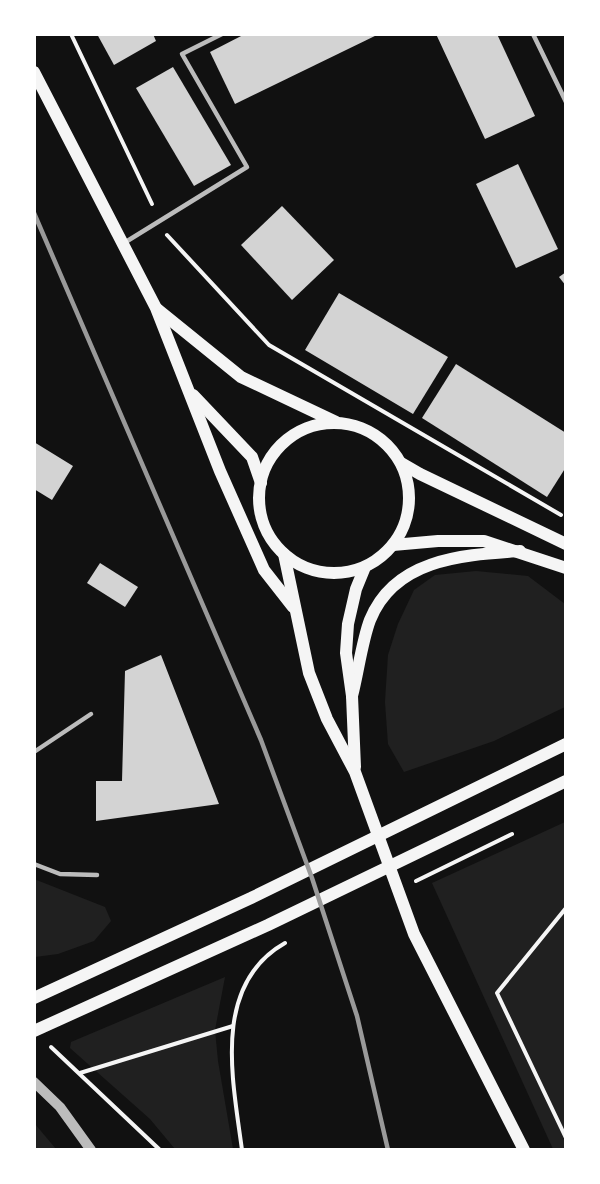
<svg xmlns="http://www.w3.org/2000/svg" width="600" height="1184" font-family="Arial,sans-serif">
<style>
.green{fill:#202020}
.building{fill:#d3d3d3}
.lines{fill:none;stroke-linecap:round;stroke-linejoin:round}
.path{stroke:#f5f5f5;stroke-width:4}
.service{stroke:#bcbcbc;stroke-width:4.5}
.tertiary{stroke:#bcbcbc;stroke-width:10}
.secondary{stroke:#f5f5f5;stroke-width:12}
.rail{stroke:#9a9a9a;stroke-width:4.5}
</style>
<rect width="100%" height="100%" fill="#111"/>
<g class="green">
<path d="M 476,571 L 528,576 L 565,604 L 565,707 L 494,741 L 404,772 L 388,744 L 385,702 L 388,655 L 398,624 L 414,590 L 435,575 Z"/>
<path d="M 565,822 L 565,1149 L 553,1149 L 432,883 Z"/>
<path d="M 34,879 L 105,907 L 111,921 L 94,941 L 58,954 L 35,957 Z"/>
<path d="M 225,977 L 215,1030 L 218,1061 L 233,1149 L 175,1149 L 150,1119 L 70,1048 L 71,1042 Z"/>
<path d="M 34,1124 L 35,1124 L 56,1149 L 35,1149 Z"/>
</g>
<g class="building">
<path d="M 97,34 L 153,34 L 156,41 L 114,65 Z"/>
<path d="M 245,34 L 379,34 L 235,104 L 210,52 Z"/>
<path d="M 436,34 L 497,34 L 535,116 L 485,139 Z"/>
<path d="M 173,67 L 231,165 L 194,186 L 136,88 Z"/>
<path d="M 518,164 L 558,249 L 516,268 L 476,184 Z"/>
<path d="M 282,206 L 334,260 L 292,300 L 241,245 Z"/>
<path d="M 566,272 L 566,286 L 559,277 Z"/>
<path d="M 339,293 L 448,357 L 413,414 L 305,350 Z"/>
<path d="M 456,364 L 566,433 L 566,467 L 547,497 L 422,418 Z"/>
<path d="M 34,442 L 73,466 L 52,500 L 34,489 Z"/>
<path d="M 100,563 L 138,587 L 125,607 L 87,583 Z"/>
<path d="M 161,655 L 219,804 L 96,821 L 96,781 L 122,781 L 125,671 Z"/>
</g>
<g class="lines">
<g class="path">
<path d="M 71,34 L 152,204"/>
<path d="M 167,235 L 269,345 L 561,515"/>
<path d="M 416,881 L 512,834"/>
<path d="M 566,908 L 497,993 L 566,1138"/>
<path d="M 51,1047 L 160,1150"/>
<path d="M 80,1073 L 233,1026"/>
<path d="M 242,1150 C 233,1081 211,985 285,943"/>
</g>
<g class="service">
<path d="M 533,34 L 566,102"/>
<path d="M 124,243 L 247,167 L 182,54 L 222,34"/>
<path d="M 34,752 L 91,714"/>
<path d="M 34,864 L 60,874 L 97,875"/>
</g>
<path class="tertiary" d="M 34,1082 L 60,1107 L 91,1150"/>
<g class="secondary">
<path d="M 34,72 L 156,308 L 220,471 L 264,570 L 293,607"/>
<path d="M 157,309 L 241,377 L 336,422"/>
<path d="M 193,395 L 252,457 L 261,483"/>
<circle cx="334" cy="498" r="75"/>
<path d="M 401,463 L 420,474 L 566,544"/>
<path d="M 393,545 L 438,541 L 484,541 L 566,568"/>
<path d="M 284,554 L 309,673 L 327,719 L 355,772 L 414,934 L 524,1150"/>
<path d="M 352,696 C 358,673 362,641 370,620 C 395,558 464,555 520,551"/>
<path d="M 355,767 L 352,696 L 346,653 L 348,624 L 356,589 L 365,567"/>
<path d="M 34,998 L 251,898 L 566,744"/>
<path d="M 34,1031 L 268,925 L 566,781"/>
</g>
<path class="rail" d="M 34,213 L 261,740 L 312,878 L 357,1016 L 388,1150"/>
</g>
<rect width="600" height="1184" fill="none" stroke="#ffffff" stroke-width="72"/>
</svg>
